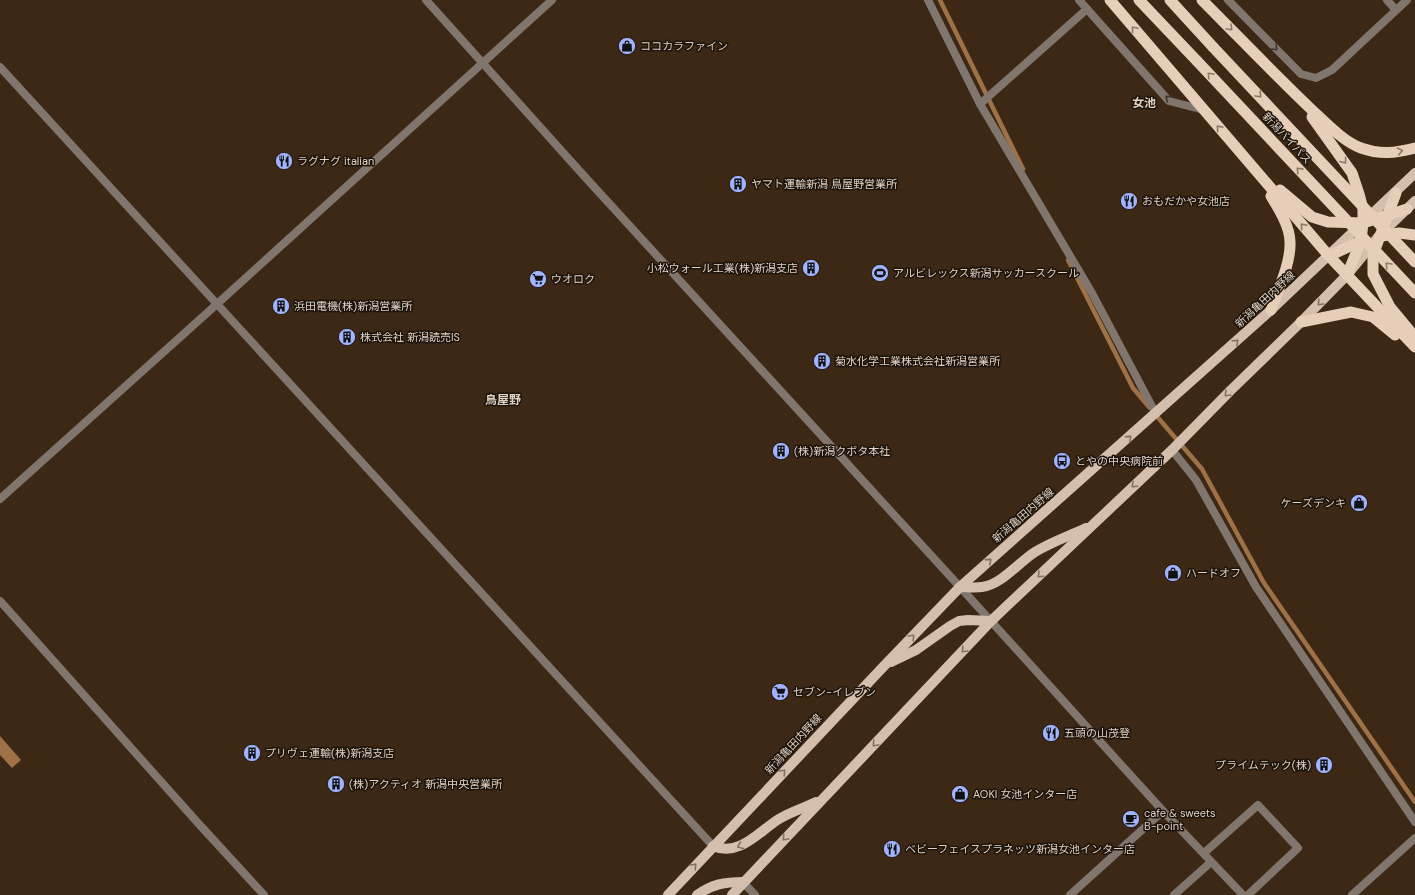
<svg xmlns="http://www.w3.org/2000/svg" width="1415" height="895" font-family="'DM Sans','Noto Sans JP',sans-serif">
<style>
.water{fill:#9e7147}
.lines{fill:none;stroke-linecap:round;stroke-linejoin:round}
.stream{stroke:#9e7147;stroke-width:4.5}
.minor{stroke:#81766d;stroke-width:8}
.primary{stroke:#d5bfac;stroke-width:10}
.trunk{stroke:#e6ceb8;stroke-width:11}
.trunk-bridge{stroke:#e6ceb8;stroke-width:11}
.oneway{stroke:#8b7a6a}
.oneway2{stroke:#3f362d}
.oneway3{stroke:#827264}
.labels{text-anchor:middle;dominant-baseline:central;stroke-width:3;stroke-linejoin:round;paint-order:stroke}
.poi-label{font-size:11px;fill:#dfd2c6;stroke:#1c130b;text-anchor:start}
.street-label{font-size:11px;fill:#dfd2c6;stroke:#1c130b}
.neighbourhood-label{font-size:12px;font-weight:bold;fill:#dfd2c6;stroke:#1c130b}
</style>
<rect width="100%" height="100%" fill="#3c2815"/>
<path class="water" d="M 0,736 L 21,760 L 12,768 L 0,755 Z"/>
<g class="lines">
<g class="stream">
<path d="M 940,0 L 1023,169"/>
<path d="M 1068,260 L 1133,388 L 1149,407"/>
<path d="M 1154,413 L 1202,469 L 1264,583 L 1415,802"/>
</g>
<g class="minor">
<path d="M 426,0 L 585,177 L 960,587 L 1163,811 L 1243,895"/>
<path d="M 928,0 L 980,104 L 1092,293 L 1156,414"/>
<path d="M 1079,0 L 1169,101 L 1204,110"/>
<path d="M 1228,0 L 1301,74 L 1316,78 L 1332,70 L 1407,0"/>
<path d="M 1387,0 L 1396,10"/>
<path d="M 0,67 L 713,846"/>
<path d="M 980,104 L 1087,9"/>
<path d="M 1172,450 L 1196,480 L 1256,587 L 1415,822"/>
<path d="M 0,499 L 217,304 L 552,0"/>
<path d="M 0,601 L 198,823 L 264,895"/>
<path d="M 1204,853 L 1258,805 L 1298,848 L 1248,895"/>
<path d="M 743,882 L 755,895"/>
<path d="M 1070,895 L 1163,811"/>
<path d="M 1174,895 L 1211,862"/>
<path d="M 1352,895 L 1415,838"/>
</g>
<g class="primary">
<path d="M 960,587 C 967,587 975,588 982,587 C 1001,585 1019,562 1035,552 C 1051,542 1069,536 1086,528"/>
<path d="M 891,662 L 916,650 L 950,626 L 959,621 L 968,620 L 991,621"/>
<path d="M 713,846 C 740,857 758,832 779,819 C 790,812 804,808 816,802"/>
<path d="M 668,895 L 884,666 L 960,587 L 1271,310 L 1415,173"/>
<path d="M 697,895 C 713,884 724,882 743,882"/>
<path d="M 732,895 L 991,621 L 1172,450 L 1231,390 L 1301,322 L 1347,275 L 1379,236 L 1415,201"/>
</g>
<g class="trunk">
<path d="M 1110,0 L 1329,256 L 1415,347"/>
<path d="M 1139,0 L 1197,61"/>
<path d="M 1170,0 L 1213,47"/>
<path d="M 1202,0 C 1239,37 1275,75 1313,111 C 1326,123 1344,142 1361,148 C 1381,155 1395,153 1415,148"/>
<path d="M 1312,117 L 1352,173 L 1359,194 L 1363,209 L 1363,223 L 1361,241 L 1347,275"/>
<path d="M 1280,190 L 1312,217 L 1328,222 L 1363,223 L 1407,209"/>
<path d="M 1396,193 L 1373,255 L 1373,274 L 1390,307 L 1415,337"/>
<path d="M 1382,236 L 1399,233 L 1415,235"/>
<path d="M 1329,256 L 1363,240"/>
<path d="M 1271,310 C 1278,290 1291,263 1290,242 C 1290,227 1279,209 1271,196"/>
<path d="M 1301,322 L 1351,312 L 1373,317 L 1395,335"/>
</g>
<g class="trunk-bridge">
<path d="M 1213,47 L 1415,262"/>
<path d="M 1197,61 L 1415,293"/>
</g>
</g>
<defs><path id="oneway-chevron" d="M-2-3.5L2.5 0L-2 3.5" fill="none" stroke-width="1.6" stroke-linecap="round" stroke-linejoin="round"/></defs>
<g class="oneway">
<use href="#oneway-chevron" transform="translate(1230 28) rotate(46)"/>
<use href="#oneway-chevron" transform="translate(1134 29) rotate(-130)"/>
<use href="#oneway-chevron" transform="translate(1210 75) rotate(-133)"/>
<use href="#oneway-chevron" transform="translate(1259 95) rotate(47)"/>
<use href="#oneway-chevron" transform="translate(1219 128) rotate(-131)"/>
<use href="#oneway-chevron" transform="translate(1400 151) rotate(-12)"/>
<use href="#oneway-chevron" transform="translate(1344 161) rotate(54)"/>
<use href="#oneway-chevron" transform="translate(1299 170) rotate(-133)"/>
<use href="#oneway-chevron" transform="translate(1303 226) rotate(-131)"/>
<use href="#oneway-chevron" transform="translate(1388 265) rotate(-133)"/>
</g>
<g class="oneway2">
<use href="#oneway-chevron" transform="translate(1275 48) rotate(45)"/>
<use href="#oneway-chevron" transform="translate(1168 98) rotate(-140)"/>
</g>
<g class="oneway3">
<use href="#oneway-chevron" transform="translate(1320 303) rotate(134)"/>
<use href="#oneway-chevron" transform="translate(1236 342) rotate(-42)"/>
<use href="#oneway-chevron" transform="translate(1227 394) rotate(135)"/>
<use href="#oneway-chevron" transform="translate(1129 438) rotate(-41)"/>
<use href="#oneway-chevron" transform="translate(1134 485) rotate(137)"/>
<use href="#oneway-chevron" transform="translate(989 561) rotate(-41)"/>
<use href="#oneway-chevron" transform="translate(1040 575) rotate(137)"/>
<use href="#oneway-chevron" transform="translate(912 637) rotate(-46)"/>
<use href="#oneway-chevron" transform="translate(964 650) rotate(133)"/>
<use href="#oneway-chevron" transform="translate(875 744) rotate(133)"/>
<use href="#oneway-chevron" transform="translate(783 772) rotate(-47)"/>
<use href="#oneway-chevron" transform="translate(785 838) rotate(133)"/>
<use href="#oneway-chevron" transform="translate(740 846) rotate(157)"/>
<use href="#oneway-chevron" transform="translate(694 866) rotate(-47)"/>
</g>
<defs>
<symbol id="shop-disc" viewBox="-11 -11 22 22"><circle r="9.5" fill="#a0b3fd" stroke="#1c130b"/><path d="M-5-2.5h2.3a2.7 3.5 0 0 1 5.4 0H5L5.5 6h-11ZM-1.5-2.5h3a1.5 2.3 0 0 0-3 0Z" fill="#111"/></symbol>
<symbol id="restaurant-disc" viewBox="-11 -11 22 22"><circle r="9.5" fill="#a0b3fd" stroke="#1c130b"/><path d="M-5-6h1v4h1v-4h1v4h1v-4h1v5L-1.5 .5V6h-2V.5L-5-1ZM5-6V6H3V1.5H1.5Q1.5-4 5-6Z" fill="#111"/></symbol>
<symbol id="building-disc" viewBox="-11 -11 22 22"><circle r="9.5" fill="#a0b3fd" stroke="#1c130b"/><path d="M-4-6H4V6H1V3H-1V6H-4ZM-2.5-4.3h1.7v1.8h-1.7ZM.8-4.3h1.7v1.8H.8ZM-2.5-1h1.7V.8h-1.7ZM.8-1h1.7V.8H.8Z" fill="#111"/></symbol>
<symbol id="stadium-disc" viewBox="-11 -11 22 22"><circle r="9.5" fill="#a0b3fd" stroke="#1c130b"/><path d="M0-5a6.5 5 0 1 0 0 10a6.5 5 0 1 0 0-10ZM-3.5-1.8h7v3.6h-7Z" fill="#111"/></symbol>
<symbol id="supermarket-disc" viewBox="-11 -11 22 22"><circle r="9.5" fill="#a0b3fd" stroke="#1c130b"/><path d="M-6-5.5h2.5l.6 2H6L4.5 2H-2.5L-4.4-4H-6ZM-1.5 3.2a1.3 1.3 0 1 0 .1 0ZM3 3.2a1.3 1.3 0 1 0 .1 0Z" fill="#111"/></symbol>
<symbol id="bus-disc" viewBox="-11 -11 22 22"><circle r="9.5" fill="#a0b3fd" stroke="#1c130b"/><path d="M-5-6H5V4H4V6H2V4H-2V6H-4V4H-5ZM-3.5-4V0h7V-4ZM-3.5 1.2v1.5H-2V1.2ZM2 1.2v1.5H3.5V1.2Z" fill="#111"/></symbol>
<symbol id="cafe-disc" viewBox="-11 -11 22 22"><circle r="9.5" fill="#a0b3fd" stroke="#1c130b"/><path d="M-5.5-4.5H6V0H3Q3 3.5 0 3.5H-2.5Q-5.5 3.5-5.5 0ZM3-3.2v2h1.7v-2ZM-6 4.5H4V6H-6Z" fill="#111"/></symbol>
</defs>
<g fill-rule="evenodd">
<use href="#shop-disc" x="617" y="36" width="20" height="20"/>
<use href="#restaurant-disc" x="274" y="151" width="20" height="20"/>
<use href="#building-disc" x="728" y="174" width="20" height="20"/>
<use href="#restaurant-disc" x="1119" y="191" width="20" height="20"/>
<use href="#building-disc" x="801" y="258" width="20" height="20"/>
<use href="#stadium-disc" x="870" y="263" width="20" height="20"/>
<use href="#supermarket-disc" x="528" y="269" width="20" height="20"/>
<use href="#building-disc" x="271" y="296" width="20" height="20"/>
<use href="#building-disc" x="337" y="327" width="20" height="20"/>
<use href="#building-disc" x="812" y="351" width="20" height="20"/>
<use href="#building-disc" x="771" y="441" width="20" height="20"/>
<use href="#bus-disc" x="1052" y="451" width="20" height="20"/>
<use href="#shop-disc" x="1349" y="493" width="20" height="20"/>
<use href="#shop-disc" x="1163" y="563" width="20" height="20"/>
<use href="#supermarket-disc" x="770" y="682" width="20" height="20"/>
<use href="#restaurant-disc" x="1041" y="723" width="20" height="20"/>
<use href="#building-disc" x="242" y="743" width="20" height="20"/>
<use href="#building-disc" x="1314" y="755" width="20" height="20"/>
<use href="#building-disc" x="326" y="774" width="20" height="20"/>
<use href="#shop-disc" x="950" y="784" width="20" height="20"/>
<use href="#cafe-disc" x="1121" y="809" width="20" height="20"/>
<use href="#restaurant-disc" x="882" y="839" width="20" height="20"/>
</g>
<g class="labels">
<g class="poi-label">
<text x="640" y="46">ココカラファイン</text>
<text x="297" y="161">ラグナグ italian</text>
<text x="751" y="184">ヤマト運輸新潟 鳥屋野営業所</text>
<text x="1142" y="201">おもだかや女池店</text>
<text x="798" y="268" text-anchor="end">小松ウォール工業(株)新潟支店</text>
<text x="893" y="273">アルビレックス新潟サッカースクール</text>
<text x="551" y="279">ウオロク</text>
<text x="294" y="306">浜田電機(株)新潟営業所</text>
<text x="360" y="337">株式会社 新潟読売IS</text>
<text x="835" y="361">菊水化学工業株式会社新潟営業所</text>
<text x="794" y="451">(株)新潟クボタ本社</text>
<text x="1075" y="461">とやの中央病院前</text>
<text x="1346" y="503" text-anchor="end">ケーズデンキ</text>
<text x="1186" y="573">ハードオフ</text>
<text x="793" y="692">セブン-イレブン</text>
<text x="1064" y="733">五頭の山茂登</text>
<text x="265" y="753">プリヴェ運輸(株)新潟支店</text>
<text x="1311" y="765" text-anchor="end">プライムテック(株)</text>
<text x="349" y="784">(株)アクティオ 新潟中央営業所</text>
<text x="973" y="794">AOKI 女池インター店</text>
<text x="1144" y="813">cafe &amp; sweets<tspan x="1144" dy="13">B-point</tspan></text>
<text x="905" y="849">ベビーフェイスプラネッツ新潟女池インター店</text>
</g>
<g class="street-label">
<text transform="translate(1287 138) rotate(47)">新潟バイパス</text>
<text transform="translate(1265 299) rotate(-43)">新潟亀田内野線</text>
<text transform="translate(1023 515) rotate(-41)">新潟亀田内野線</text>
<text transform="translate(793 744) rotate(-47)">新潟亀田内野線</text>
</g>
<g class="neighbourhood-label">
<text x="1144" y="103">女池</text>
<text x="503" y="400">鳥屋野</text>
</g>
</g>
</svg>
